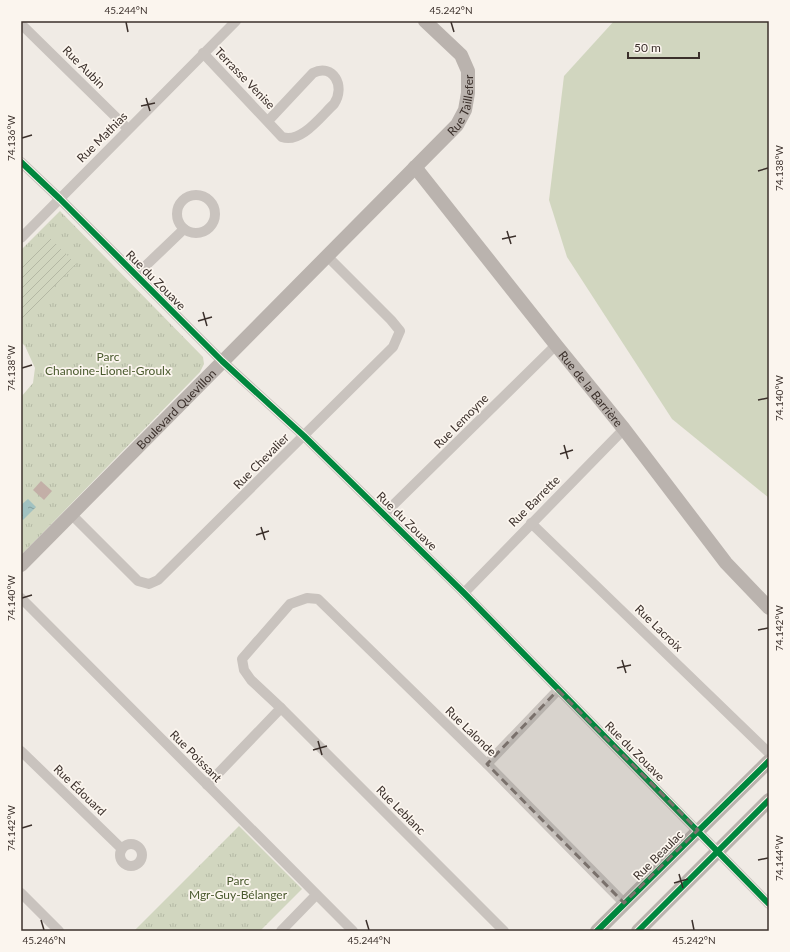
<svg xmlns="http://www.w3.org/2000/svg" width="790" height="952" font-family="Lato,sans-serif">
<style>
.grass{fill:#d1d6bf}
.park{fill:url(#park-tufts)}
.garden{fill:url(#garden-furrows)}
.water{fill:url(#water-ripples)}
.building{fill:#c3afa7}
.lines{fill:none;stroke-linecap:round;stroke-linejoin:round}
.street{stroke:#c9c3be;stroke-width:10}
.secondary{stroke:#bab3ae;stroke-width:14}
.cycleway-casing{stroke:#fbf5ee;stroke-width:8}
.cycleway{stroke:#00873e;stroke-width:6}
.marked{fill:#7a716c;fill-opacity:0.2;stroke:#7a716c;stroke-width:3;stroke-dasharray:8 5;stroke-linejoin:round}
.ticks{fill:none;stroke:#3b302b;stroke-width:1.5}
.labels{text-anchor:middle;dominant-baseline:central;stroke-width:3.5;stroke-linejoin:round;paint-order:stroke}
.street-label{font-size:12px;fill:#3b302b;stroke:#fbf5ee}
.park-label{font-size:12px;fill:#4a5a2e;stroke:#fbf5ee}
.neatline{fill:none;stroke:#3b302b;stroke-width:1.5}
.ticks-label{font-size:10px;text-anchor:middle;fill:#3b302b}
</style>
<defs>
<pattern id="park-tufts" width="24" height="20" patternUnits="userSpaceOnUse"><rect width="24" height="20" fill="#d1d6bf"/><path d="M3 7l-1-3M5 7V3M7 7l1-3M15 17l-1-3M17 17v-4M19 17l1-3" fill="none" stroke="#b4b8a4"/></pattern>
<pattern id="garden-furrows" width="10" height="10" patternUnits="userSpaceOnUse"><rect width="10" height="10" fill="#d1d6bf"/><path d="M-1 1l2-2M0 10L10 0M9 11l2-2" fill="none" stroke="#b4b8a4"/></pattern>
<pattern id="water-ripples" width="26" height="14" patternUnits="userSpaceOnUse"><rect width="26" height="14" fill="#a1c2c1"/><path d="M2 4q2-2 4 0t4 0M15 11q2-2 4 0t4 0" fill="none" stroke="#849e9d"/></pattern>
</defs>
<rect width="100%" height="100%" fill="#f0ebe5"/>
<path class="grass" d="M 614,21 L 769,21 L 769,498 L 672,419 L 567,257 L 549,200 L 564,76 Z"/>
<g class="park">
<path d="M 60,211 L 203,357 L 204,364 L 200,372 L 21,555 L 21,397 L 33,383 L 35,368 L 25,346 L 21,342 L 21,250 Z"/>
<path d="M 239,826 L 302,889 L 260,931 L 134,931 Z"/>
</g>
<path class="garden" d="M 49,237 L 76,264 L 23,319 L 21,318 L 21,266 Z"/>
<path class="water" d="M 28,499 L 36,507 L 23,520 L 21,518 L 21,505 Z"/>
<path class="building" d="M 41,481 L 52,491 L 44,500 L 33,490 Z"/>
<g class="lines">
<g class="street">
<path d="M 21,24 L 128,129"/>
<path d="M 203,53 L 282,137 C 301,144 321,116 334,104 C 346,86 333,63 313,73 L 268,121"/>
<path d="M 21,162 L 60,199 L 222,361 L 304,436 L 464,593 L 769,904"/>
<circle cx="196" cy="214" r="19"/>
<path d="M 21,238 L 236,21"/>
<path d="M 136,275 L 184,229"/>
<path d="M 71,514 L 138,581 L 149,584 L 158,580 L 393,347 L 400,331 L 391,320 L 327,256"/>
<path d="M 384,514 L 556,345"/>
<path d="M 531,523 L 769,753"/>
<path d="M 464,593 L 624,429"/>
<path d="M 21,598 L 353,931"/>
<path d="M 21,751 L 122,849"/>
<path d="M 487,764 L 558,690"/>
<path d="M 207,785 L 281,708"/>
<circle cx="131" cy="855" r="11"/>
<path d="M 21,893 L 59,931"/>
<path d="M 281,931 L 316,895"/>
<path d="M 504,931 L 281,708 L 251,680 L 244,670 L 242,659 L 290,604 L 307,598 L 318,599 L 487,764 L 624,903"/>
</g>
<g class="secondary">
<path id="s1" d="M 415,167 L 556,345 L 624,429 L 726,563 L 769,608"/>
<path id="s2" d="M 21,565 L 457,125 L 465,110 L 468,93 L 468,71 L 461,55 L 425,21"/>
<path d="M 597,931 L 769,761"/>
<path d="M 638,931 L 769,800"/>
</g>
<defs>
<g id="cycleway">
<path d="M 21,162 L 60,199 L 222,361 L 304,436 L 464,593 L 769,904"/>
<path d="M 597,931 L 769,761"/>
<path d="M 638,931 L 769,800"/>
</g>
</defs>
<use href="#cycleway" class="cycleway-casing"/>
<use href="#cycleway" class="cycleway"/>
</g>
<path class="marked" d="M 558,690 L 698,830 L 624,903 L 487,764 Z"/>
<path class="ticks" d="M 126,22 L 128,32M 451,22 L 454,32M 146,98 L 150,111M 141,106 L 155,103M 22,138 L 32,135M 758,171 L 768,168M 507,231 L 511,244M 502,239 L 516,236M 203,312 L 207,326M 198,321 L 212,317M 22,368 L 32,365M 758,400 L 768,398M 564,445 L 568,459M 560,454 L 573,450M 261,527 L 265,540M 256,535 L 269,531M 22,598 L 32,595M 758,630 L 768,628M 622,660 L 626,673M 617,668 L 631,665M 318,741 L 322,755M 313,750 L 327,746M 22,828 L 32,825M 758,860 L 768,858M 679,874 L 683,888M 674,883 L 688,879M 41,920 L 44,930M 366,920 L 369,930M 692,920 L 694,930"/>
<g class="labels">
<g class="street-label">
<text transform="translate(84 67) rotate(45)">Rue Aubin</text>
<text transform="translate(245 78) rotate(46)">Terrasse Venise</text>
<text stroke="none"><textPath href="#s2" startOffset="640">Rue Taillefer</textPath></text>
<text transform="translate(102 137) rotate(-45)">Rue Mathias</text>
<text transform="translate(156 280) rotate(45)">Rue du Zouave</text>
<text stroke="none"><textPath href="#s1" startOffset="283">Rue de la Barrière</textPath></text>
<text stroke="none"><textPath href="#s2" startOffset="220">Boulevard Quevillon</textPath></text>
<text transform="translate(461 421) rotate(-45)">Rue Lemoyne</text>
<text transform="translate(261 461) rotate(-45)">Rue Chevalier</text>
<text transform="translate(534 501) rotate(-45)">Rue Barrette</text>
<text transform="translate(407 521) rotate(44)">Rue du Zouave</text>
<text transform="translate(659 628) rotate(44)">Rue Lacroix</text>
<text transform="translate(471 731) rotate(44)">Rue Lalonde</text>
<text transform="translate(635 751) rotate(45)">Rue du Zouave</text>
<text transform="translate(196 756) rotate(45)">Rue Poissant</text>
<text transform="translate(80 790) rotate(44)">Rue Édouard</text>
<text transform="translate(401 810) rotate(45)">Rue Leblanc</text>
<text transform="translate(658 855) rotate(-45)">Rue Beaulac</text>
</g>
<g class="park-label">
<text x="108" y="356">Parc<tspan x="108" dy="14">Chanoine-Lionel-Groulx</tspan></text>
<text x="238" y="880">Parc<tspan x="238" dy="14">Mgr-Guy-Bélanger</tspan></text>
</g>
</g>
<rect width="790" height="952" fill="none" stroke="#fbf5ee" stroke-width="44"/>
<path d="M628 52v6h71v-6" fill="none" stroke="#3b302b" stroke-width="2"/>
<text x="634" y="52" font-size="12" fill="#3b302b" stroke="#fbf5ee" stroke-width="3" paint-order="stroke">50 m</text>
<rect x="22" y="22" width="746" height="908" class="neatline"/>
<g class="ticks-label">
<text x="126" y="14">45.244°N</text>
<text x="451" y="14">45.242°N</text>
<text transform="translate(11 138) rotate(-90)" y="4">74.136°W</text>
<text transform="translate(779 168) rotate(-90)" y="4">74.138°W</text>
<text transform="translate(11 368) rotate(-90)" y="4">74.138°W</text>
<text transform="translate(779 398) rotate(-90)" y="4">74.140°W</text>
<text transform="translate(11 598) rotate(-90)" y="4">74.140°W</text>
<text transform="translate(779 628) rotate(-90)" y="4">74.142°W</text>
<text transform="translate(11 828) rotate(-90)" y="4">74.142°W</text>
<text transform="translate(779 858) rotate(-90)" y="4">74.144°W</text>
<text x="44" y="944">45.246°N</text>
<text x="369" y="944">45.244°N</text>
<text x="694" y="944">45.242°N</text>
</g>
</svg>
